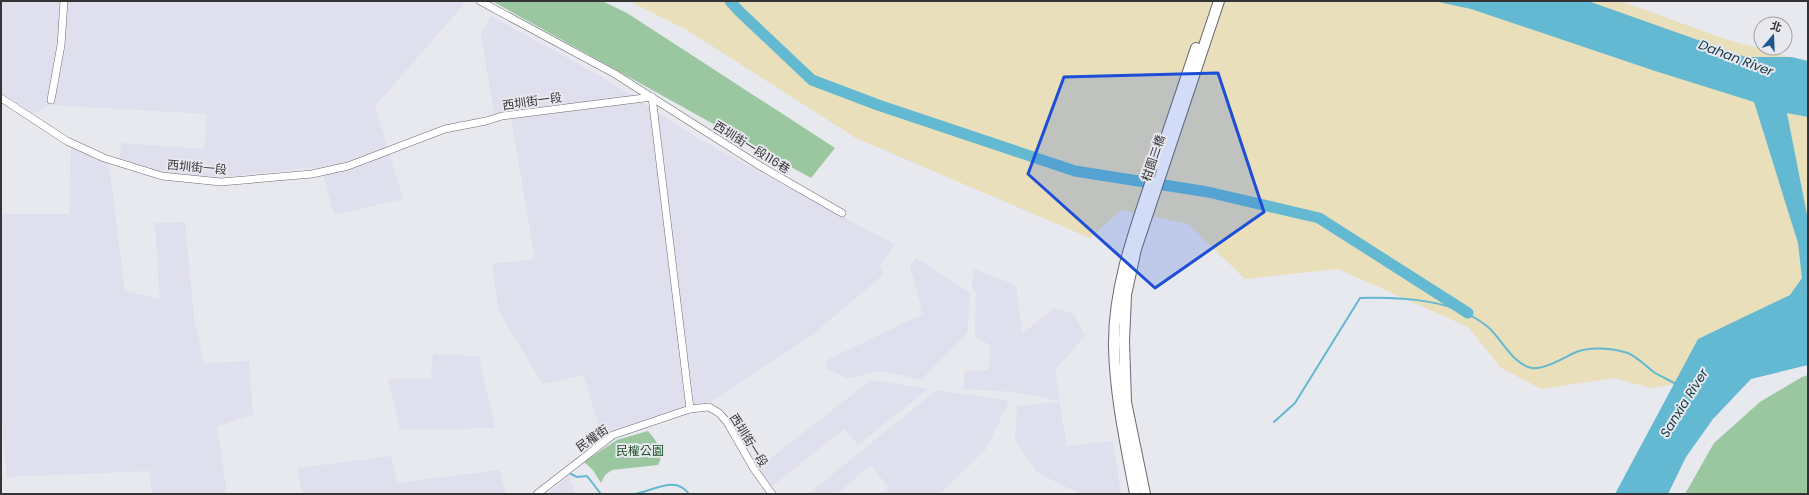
<svg xmlns="http://www.w3.org/2000/svg" width="1809" height="495" font-family="Poppins,'Noto Sans TC',sans-serif">
<style>
.built{fill:#dfdfee}
.green{fill:#9ac79f}
.sand{fill:#e9dfba}
.water{fill:#63b8d2}
.lines{fill:none;stroke-linecap:round;stroke-linejoin:round}
.stream{stroke:#63b8d2;stroke-width:2}
.river{stroke:#63b8d2;stroke-width:11}
.street-casing{stroke:#6b6c72;stroke-width:8}
.secondary-casing{stroke:#6b6c72;stroke-width:12}
.street{stroke:#fff;stroke-width:7}
.secondary{stroke:#fff;stroke-width:10}
.marked{fill:#1d4ed8;fill-opacity:0.2;stroke:#1d4ed8;stroke-width:3;stroke-linejoin:round}
.labels{text-anchor:middle;dominant-baseline:central;stroke-width:4;stroke-linejoin:round;paint-order:stroke}
.street-label{font-size:12px;fill:#343437;stroke:#e8e8ef}
.park-label{font-size:12px;fill:#175123;stroke:#e8e8ef}
.water-label{font-size:13px;font-style:italic;fill:#0f3742;stroke:#e8e8ef}
</style>
<rect width="100%" height="100%" fill="#e8e8ef"/>
<g class="built">
<path d="M 1,1 L 458,1 L 464,4 L 375,106 L 403,199 L 334,215 L 321,167 L 223,177 L 161,173 L 119,158 L 122,143 L 204,149 L 207,114 L 50,105 L 34,114 L 1,92 Z"/>
<path d="M 491,16 L 604,78 L 699,139 L 895,245 L 880,266 L 884,274 L 812,335 L 710,402 L 685,408 L 602,438 L 584,375 L 543,384 L 499,312 L 492,264 L 535,259 L 510,111 L 494,114 L 481,35 Z"/>
<path d="M 71,146 L 109,165 L 125,291 L 160,299 L 155,223 L 185,222 L 194,319 L 204,363 L 249,361 L 253,415 L 217,426 L 227,494 L 152,494 L 149,471 L 7,477 L 1,415 L 1,214 L 69,214 Z"/>
<path d="M 916,258 L 970,293 L 967,333 L 921,380 L 884,371 L 847,378 L 827,369 L 825,361 L 923,314 L 910,266 Z"/>
<path d="M 974,269 L 1016,285 L 1022,334 L 1054,308 L 1074,314 L 1085,336 L 1055,370 L 1060,401 L 1014,392 L 963,389 L 965,371 L 989,370 L 990,345 L 975,337 L 976,292 L 971,288 Z"/>
<path d="M 433,354 L 479,356 L 495,428 L 400,430 L 388,379 L 431,378 Z"/>
<path d="M 871,380 L 928,389 L 858,445 L 844,429 L 771,487 L 758,468 Z"/>
<path d="M 937,390 L 1009,401 L 986,449 L 940,494 L 881,494 L 888,487 L 871,465 L 836,494 L 808,494 Z"/>
<path d="M 1059,402 L 1067,446 L 1113,441 L 1121,494 L 1082,494 L 1068,488 L 1038,473 L 1015,440 L 1017,406 Z"/>
<path d="M 391,456 L 397,483 L 499,470 L 506,494 L 302,494 L 298,468 Z"/>
<path d="M 569,475 L 575,494 L 548,494 Z"/>
</g>
<g class="green">
<path d="M 492,1 L 602,1 L 627,13 L 835,148 L 811,178 Z"/>
<path d="M 1808,375 L 1808,494 L 1685,494 L 1714,443 L 1760,402 L 1802,377 Z"/>
<path d="M 648,431 C 656,440 666,453 658,465 L 612,470 L 605,475 L 601,483 L 593,470 L 584,462 L 617,440 Z"/>
</g>
<path class="sand" d="M 629,1 L 1620,1 L 1728,40 L 1808,62 L 1808,364 L 1651,388 L 1614,378 L 1541,389 L 1501,368 L 1468,327 L 1338,269 L 1245,279 L 1188,224 L 1121,210 L 1090,238 L 856,138 L 687,30 Z"/>
<path class="water" d="M 1434,1 L 1588,1 L 1746,57 L 1792,57 L 1808,61 L 1808,117 L 1787,113 L 1808,220 L 1808,365 L 1751,379 L 1713,419 L 1686,457 L 1668,494 L 1615,494 L 1698,339 L 1790,295 L 1802,278 L 1798,243 L 1754,102 L 1655,71 L 1471,9 Z"/>
<g class="lines">
<g class="stream">
<path d="M 1274,422 L 1295,403 L 1360,298 C 1403,297 1454,299 1488,327 C 1502,339 1512,364 1532,368 C 1544,370 1563,358 1574,353 C 1589,346 1612,348 1628,353 C 1637,357 1647,367 1655,373 C 1662,377 1669,380 1676,384"/>
<path d="M 571,474 L 577,477 L 587,476 L 601,494"/>
<path d="M 634,494 C 652,492 675,474 689,494"/>
</g>
<path class="river" d="M 730,1 L 740,12 L 812,80 L 878,105 L 1075,171 L 1208,192 L 1319,218 L 1468,313"/>
<defs>
<g id="street">
<path d="M 480,1 L 615,74 L 760,166 L 842,213"/>
<path d="M 652,97 L 690,409"/>
<path d="M 1,98 L 67,141 L 104,158 L 162,176 L 221,182 L 312,174 L 348,166 L 445,129 L 486,121 L 502,116 L 652,97"/>
<path d="M 51,100 L 61,45 L 64,1"/>
<path d="M 537,494 L 613,435 L 690,409 L 709,407 L 719,413 L 727,422 L 754,469 L 772,494"/>
</g>
<g id="secondary">
<path d="M 1157,164 L 1196,48"/>
<path d="M 1135,494 C 1126,445 1115,396 1114,347 C 1113,290 1133,234 1151,181"/>
<path d="M 1145,494 L 1126,402 L 1124,341 L 1126,295 L 1136,249 L 1219,1"/>
</g>
</defs>
<use href="#street" class="street-casing"/>
<use href="#secondary" class="secondary-casing"/>
<use href="#street" class="street"/>
<use href="#secondary" class="secondary"/>
</g>
<path class="marked" d="M 1218,73 L 1264,212 L 1155,288 L 1028,174 L 1064,77 Z"/>
<g class="labels">
<g class="street-label">
<text transform="translate(532 101) rotate(-8)">西圳街一段</text>
<text transform="translate(752 147) rotate(32)">西圳街一段116巷</text>
<text transform="translate(1153 158) rotate(-71)">柑園二橋</text>
<text transform="translate(197 167) rotate(5)">西圳街一段</text>
<text transform="translate(592 438) rotate(-35)">民權街</text>
<text transform="translate(749 440) rotate(58)">西圳街一段</text>
</g>
<g class="park-label">
<text x="640" y="450">民權公園</text>
</g>
<g class="water-label">
<text transform="translate(1736 58) rotate(21)">Dahan River</text>
<text transform="translate(1684 403) rotate(-58)">Sanxia River</text>
</g>
</g>
<rect width="1809" height="495" fill="none" stroke="#343437" stroke-width="4"/>
<g transform="translate(1773 36) rotate(19)"><circle r="19" fill="#e8e8ef" stroke="#a0a0a5"/>
<path d="M0-3L7 15L0 10L-7 15Z" fill="#1e588f"/>
<text y="-6" font-size="11" font-weight="bold" text-anchor="middle" fill="#343437">北</text>
</g>
</svg>
